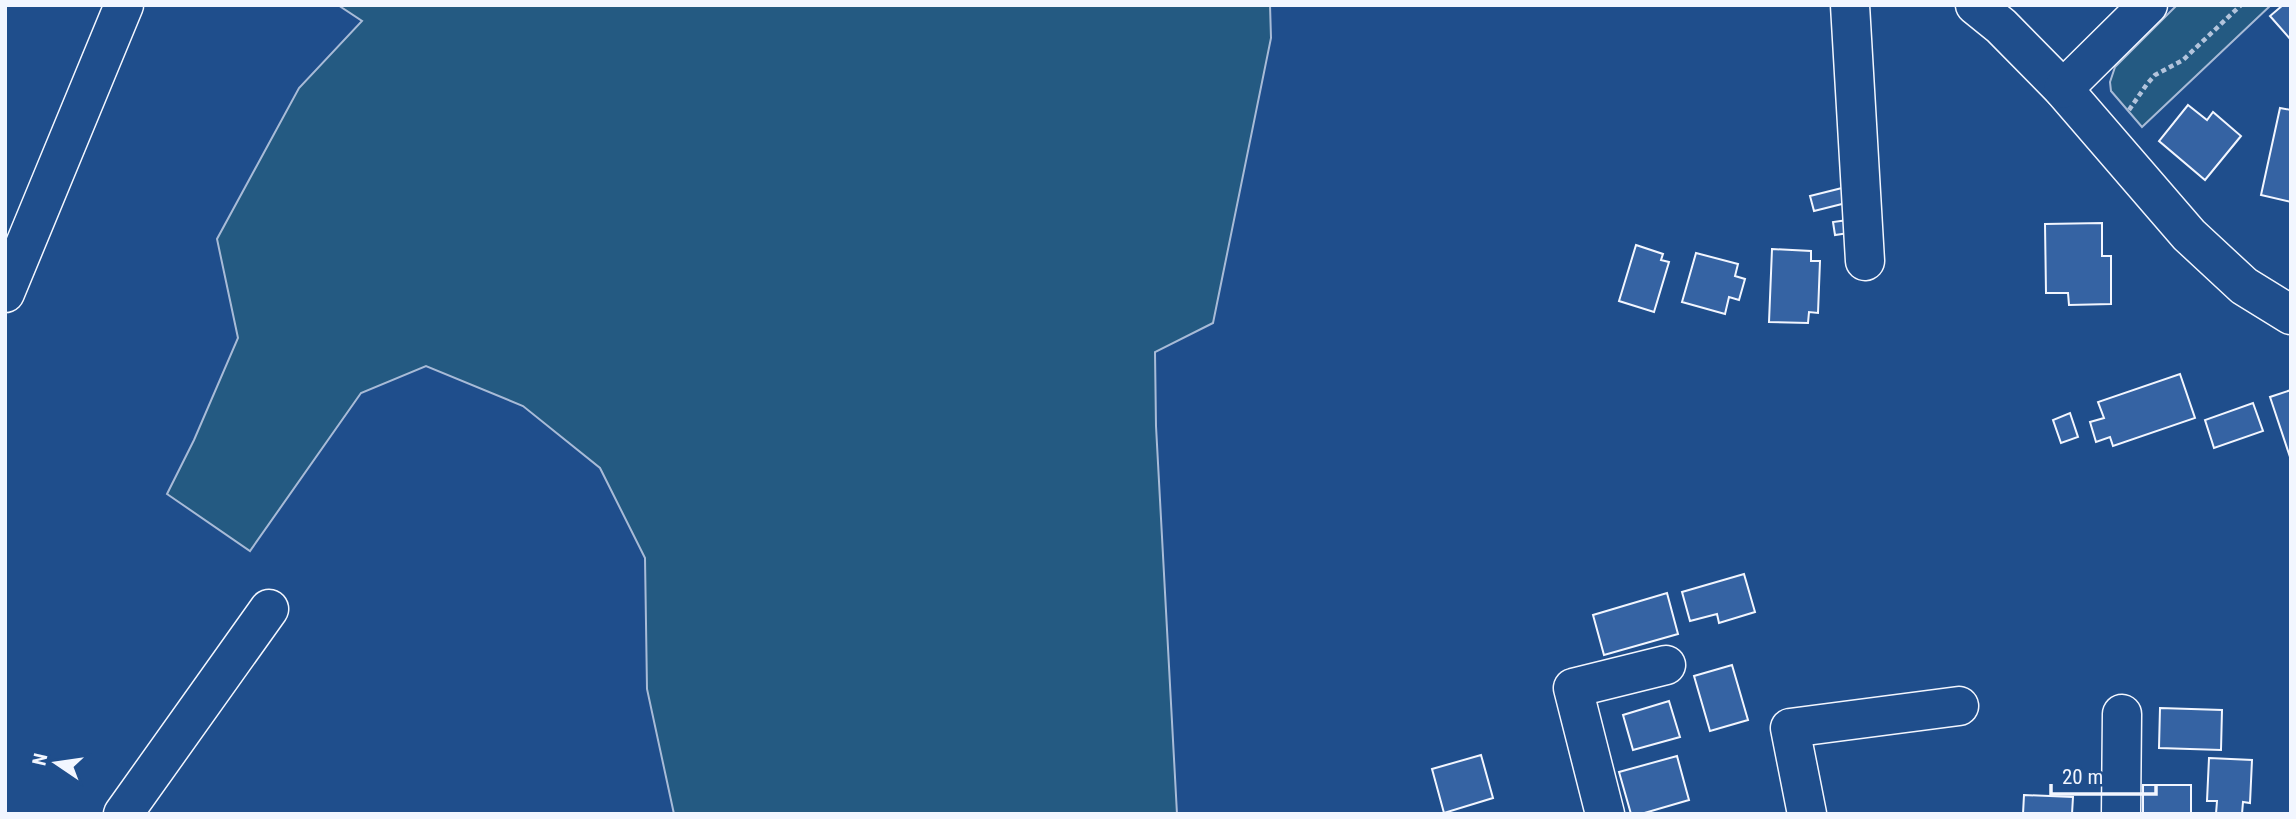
<svg xmlns="http://www.w3.org/2000/svg" width="2296" height="819" font-family="'Roboto Condensed',sans-serif">
<style>
.green{fill:#245a82;stroke:#a8bbd7;stroke-width:2}
.building{fill:#3563a3;stroke:#f2f6ff;stroke-width:2}
.lines{fill:none;stroke-linecap:round;stroke-linejoin:round}
.minor-casing{stroke:#f2f6ff;stroke-width:41}
.path{stroke:#b3c4dc;stroke-width:4.5;stroke-dasharray:5 3.5;stroke-linecap:butt}
.minor{stroke:#1f4e8c;stroke-width:38}
</style>
<rect width="100%" height="100%" fill="#1f4e8c"/>
<g class="green">
<path d="M 338,5 L 1270,5 L 1271,38 L 1213,323 L 1155,352 L 1156,426 L 1177,814 L 674,814 L 647,689 L 645,558 L 600,468 L 523,406 L 426,366 L 361,393 L 250,551 L 167,494 L 194,440 L 238,338 L 217,239 L 299,88 L 362,21 Z"/>
<path d="M 2177,5 L 2271,5 L 2142,127 L 2111,91 L 2110,82 L 2115,67 Z"/>
</g>
<g class="building">
<path d="M 2283,5 L 2291,5 L 2291,40 L 2270,16 Z"/>
<path d="M 2188,105 L 2207,120 L 2213,112 L 2241,136 L 2205,180 L 2159,141 Z"/>
<path d="M 2280,108 L 2291,110 L 2291,202 L 2261,195 Z"/>
<path d="M 1842,188 L 1846,203 L 1814,211 L 1810,196 Z"/>
<path d="M 1848,220 L 1849,233 L 1835,235 L 1833,222 Z"/>
<path d="M 2102,223 L 2102,256 L 2111,256 L 2111,304 L 2069,305 L 2068,293 L 2046,293 L 2045,224 Z"/>
<path d="M 1636,245 L 1663,254 L 1661,260 L 1669,262 L 1654,312 L 1619,301 Z"/>
<path d="M 1772,249 L 1811,251 L 1811,261 L 1820,261 L 1818,313 L 1809,312 L 1808,323 L 1769,322 Z"/>
<path d="M 1696,253 L 1738,264 L 1735,276 L 1745,279 L 1739,300 L 1729,297 L 1725,314 L 1682,302 Z"/>
<path d="M 2180,374 L 2195,418 L 2113,446 L 2110,437 L 2096,442 L 2090,422 L 2104,418 L 2098,402 Z"/>
<path d="M 2291,390 L 2291,460 L 2270,397 Z"/>
<path d="M 2253,403 L 2263,431 L 2214,448 L 2205,420 Z"/>
<path d="M 2070,413 L 2078,437 L 2061,443 L 2053,420 Z"/>
<path d="M 1744,574 L 1755,612 L 1719,623 L 1717,614 L 1690,621 L 1682,592 Z"/>
<path d="M 1667,593 L 1678,634 L 1604,655 L 1593,615 Z"/>
<path d="M 1732,665 L 1748,720 L 1710,731 L 1694,676 Z"/>
<path d="M 1669,701 L 1680,737 L 1633,750 L 1623,715 Z"/>
<path d="M 2160,708 L 2222,710 L 2221,750 L 2159,748 Z"/>
<path d="M 1481,755 L 1493,798 L 1444,813 L 1432,769 Z"/>
<path d="M 1677,756 L 1689,800 L 1641,814 L 1631,814 L 1619,772 Z"/>
<path d="M 2209,758 L 2252,760 L 2250,803 L 2243,802 L 2242,814 L 2216,814 L 2217,801 L 2207,801 Z"/>
<rect x="2143" y="785" width="48" height="29"/>
<path d="M 2024,795 L 2073,797 L 2072,814 L 2023,814 Z"/>
</g>
<g class="lines">
<defs>
<g id="minor">
<path d="M 1850,5 L 1865,261"/>
<path d="M 1975,5 L 2001,26 L 2063,89 L 2189,235 L 2244,286 L 2291,315"/>
<path d="M 2063,89 L 2148,5"/>
<path d="M 5,293 L 124,5"/>
<path d="M 123,814 L 269,609"/>
<path d="M 1605,814 L 1573,688 L 1666,665"/>
<path d="M 1807,814 L 1790,728 L 1959,706"/>
<path d="M 2121,814 L 2122,714"/>
</g>
</defs>
<use href="#minor" class="minor-casing"/>
<path class="path" d="M 2129,110 L 2147,84 L 2155,75 L 2183,60 L 2241,5"/>
<use href="#minor" class="minor"/>
</g>
<rect width="2296" height="819" fill="none" stroke="#f2f6ff" stroke-width="14"/>
<g transform="translate(56 763) rotate(283)" stroke="#1f4e8c" stroke-width="5" paint-order="stroke">
<path d="M0-5L12 26L0 18L-12 26Z" fill="#f2f6ff"/>
<text y="-10" font-size="19" font-weight="bold" text-anchor="middle" fill="#f2f6ff">N</text>
</g>
<path d="M2051 784v10h105v-10" fill="none" stroke="#f2f6ff" stroke-width="3.5"/>
<text x="2062" y="784" font-size="21" fill="#f2f6ff" stroke="#1f4e8c" stroke-width="5" paint-order="stroke">20 m</text>
</svg>
